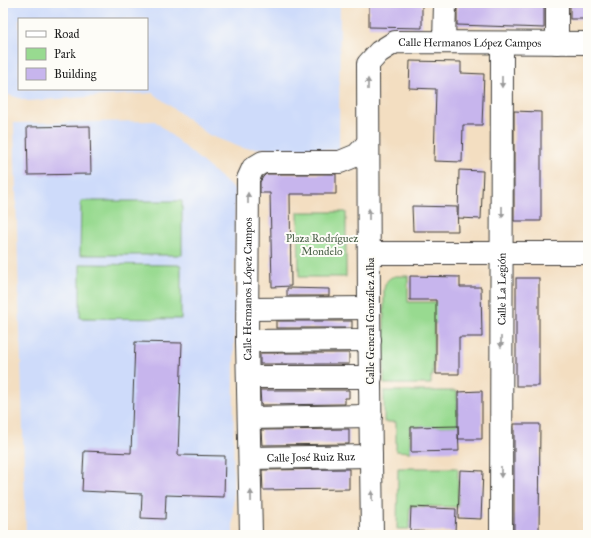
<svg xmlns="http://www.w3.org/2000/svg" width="591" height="538" font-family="'IM FELL Great Primer',serif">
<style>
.built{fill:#cedbfa;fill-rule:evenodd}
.green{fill:#98da90;stroke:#5a7b56}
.building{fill:#c7b5ed}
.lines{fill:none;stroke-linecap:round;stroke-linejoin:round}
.minor-casing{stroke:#3c3935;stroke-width:24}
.minor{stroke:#fff;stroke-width:22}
.oneway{fill:#999}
.labels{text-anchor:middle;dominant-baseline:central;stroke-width:4;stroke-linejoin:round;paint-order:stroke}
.street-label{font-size:11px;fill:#1c1c1c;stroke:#fdfcf7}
.park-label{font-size:11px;fill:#475e45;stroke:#fdfcf7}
</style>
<rect width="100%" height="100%" fill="#fdfcf7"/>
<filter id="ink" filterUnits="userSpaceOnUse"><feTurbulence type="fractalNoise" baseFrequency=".025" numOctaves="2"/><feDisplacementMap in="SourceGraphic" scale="8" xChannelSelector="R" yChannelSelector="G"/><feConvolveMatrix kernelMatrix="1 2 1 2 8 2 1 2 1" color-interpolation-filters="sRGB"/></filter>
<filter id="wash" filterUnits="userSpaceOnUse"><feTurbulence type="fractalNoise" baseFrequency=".012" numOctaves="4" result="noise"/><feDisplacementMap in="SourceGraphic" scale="16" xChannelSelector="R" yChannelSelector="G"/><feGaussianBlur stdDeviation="0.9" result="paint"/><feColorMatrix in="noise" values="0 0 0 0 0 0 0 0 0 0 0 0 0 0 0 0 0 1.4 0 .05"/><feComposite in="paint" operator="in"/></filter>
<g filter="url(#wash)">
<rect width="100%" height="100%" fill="#f3dec1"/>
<g class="built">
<path d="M 3,3 L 318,3 L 318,6 L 340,5 L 339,150 L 242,148 L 209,135 L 153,93 L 28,101 L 6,94 ZM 19,19 L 147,19 L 147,89 L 19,89 Z"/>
<path d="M 155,121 L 235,190 L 233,535 L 26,535 L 14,123 Z"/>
</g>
<g class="green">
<path d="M 81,201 L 182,201 L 182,255 L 80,255 Z"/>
<path d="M 298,212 L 346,212 L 346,277 L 299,277 Z"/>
<path d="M 80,264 L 181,265 L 181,319 L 80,318 Z"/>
<path d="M 395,276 L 408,276 L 408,302 L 455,302 L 455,322 L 434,323 L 433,376 L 431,376 L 431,384 L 384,384 L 384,289 C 386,281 388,278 395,276 Z"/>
<path d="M 384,391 L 457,391 L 458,426 L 410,427 L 410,452 L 396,451 L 396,422 L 384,422 Z"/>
<path d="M 398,468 L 457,468 L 458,470 L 458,507 L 410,506 L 409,529 L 397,529 Z"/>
</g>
<g id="blocks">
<g class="building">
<path d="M 369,3 L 422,3 L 422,28 L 369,27 Z"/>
<path d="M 457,3 L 544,5 L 544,28 L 457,25 Z"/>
<rect x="570" y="3" width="18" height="16"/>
<path d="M 410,61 L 461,62 L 461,73 L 484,74 L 482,125 L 463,125 L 462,162 L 434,161 L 436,89 L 409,88 Z"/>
<path d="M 514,111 L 541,112 L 541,221 L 514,221 Z"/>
<path d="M 90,126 L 91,174 L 28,175 L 27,127 Z"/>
<path d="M 459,170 L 483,171 L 481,219 L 458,218 Z"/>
<path d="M 266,174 L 336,174 L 336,194 L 290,194 L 291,286 L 272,287 L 270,193 L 260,193 L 260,182 L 263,177 Z"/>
<path d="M 412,206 L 457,207 L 458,231 L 413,231 Z"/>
<path d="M 410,276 L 460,277 L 460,287 L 481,287 L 482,337 L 459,337 L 459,374 L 436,374 L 436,300 L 410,300 Z"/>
<rect x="516" y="278" width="23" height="108"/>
<path d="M 287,288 L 329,289 L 329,296 L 287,296 Z"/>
<rect x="276" y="321" width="76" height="7"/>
<path d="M 135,342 L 182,343 L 178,455 L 225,456 L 224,497 L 166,495 L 165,519 L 141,518 L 142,494 L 82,491 L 84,451 L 131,453 Z"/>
<rect x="260" y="353" width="89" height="11"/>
<path d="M 260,390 L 349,390 L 349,398 L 345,398 L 345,404 L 261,405 Z"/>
<path d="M 482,391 L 482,439 L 458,439 L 458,392 Z"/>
<path d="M 514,424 L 540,424 L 539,535 L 514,535 Z"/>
<path d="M 458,426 L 459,451 L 411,452 L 411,427 Z"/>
<path d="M 349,429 L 349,444 L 262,445 L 261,430 Z"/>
<path d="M 349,469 L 349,489 L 263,490 L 262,470 Z"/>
<path d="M 460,470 L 483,471 L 481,519 L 458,518 Z"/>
<path d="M 411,507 L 456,509 L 455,532 L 410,531 Z"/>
</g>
</g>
</g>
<g filter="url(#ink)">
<use href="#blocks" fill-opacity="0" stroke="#3c3935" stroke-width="1"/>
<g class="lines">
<defs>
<g id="minor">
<path d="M 444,42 L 445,3"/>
<path d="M 557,43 L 557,3"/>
<path d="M 369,253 L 588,253"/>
<path d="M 248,309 L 369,308"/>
<path d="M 247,341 L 370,340"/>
<path d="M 248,377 L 371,377"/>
<path d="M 249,418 L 371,416"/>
<path id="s1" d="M 250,458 L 371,456"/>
<path id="s2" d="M 251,535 L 247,341 L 248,179 L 253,168 L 263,162 L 340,162 L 357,155 L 368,143"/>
<path id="s3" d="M 372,535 L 369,308 L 368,64 L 379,52 L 395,42 L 588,43"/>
<path id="s4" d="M 501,535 L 502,43"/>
</g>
</defs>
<use href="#minor" class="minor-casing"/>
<use href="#minor" class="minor"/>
</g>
<defs><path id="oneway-solid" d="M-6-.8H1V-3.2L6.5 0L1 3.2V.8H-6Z"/></defs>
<g class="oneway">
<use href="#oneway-solid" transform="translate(502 82) rotate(90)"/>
<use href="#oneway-solid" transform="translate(368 84) rotate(-90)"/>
<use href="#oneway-solid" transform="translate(248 198) rotate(-90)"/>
<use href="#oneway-solid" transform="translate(502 212) rotate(90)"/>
<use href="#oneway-solid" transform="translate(369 214) rotate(-90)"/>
<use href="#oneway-solid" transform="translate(501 342) rotate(90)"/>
<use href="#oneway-solid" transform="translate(501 472) rotate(90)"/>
<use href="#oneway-solid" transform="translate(251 496) rotate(-91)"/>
<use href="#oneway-solid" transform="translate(372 496) rotate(-91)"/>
</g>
</g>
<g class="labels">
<g class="street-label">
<text stroke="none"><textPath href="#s3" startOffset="581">Calle Hermanos López Campos</textPath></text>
<text stroke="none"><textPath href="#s2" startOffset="246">Calle Hermanos López Campos</textPath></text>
<text stroke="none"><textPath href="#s4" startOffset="246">Calle La Legión</textPath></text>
<text transform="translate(370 321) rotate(-90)">Calle General González Alba</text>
<text stroke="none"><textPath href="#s1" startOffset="61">Calle José Ruiz Ruz</textPath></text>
</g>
<g class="park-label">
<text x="322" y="238">Plaza Rodríguez<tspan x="322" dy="13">Mondelo</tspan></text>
</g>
</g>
<rect width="591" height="538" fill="none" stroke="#fdfcf7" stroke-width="16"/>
<rect x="18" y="18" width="130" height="72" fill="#fdfcf7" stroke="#a3a29f"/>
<rect x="26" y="31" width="20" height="6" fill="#ffffff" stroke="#a3a29f"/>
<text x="54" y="38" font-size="12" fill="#1c1c1c">Road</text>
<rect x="26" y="48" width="20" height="12" fill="#98da90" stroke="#a3a29f"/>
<text x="54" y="58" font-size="12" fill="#1c1c1c">Park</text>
<rect x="26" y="68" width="20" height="12" fill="#c7b5ed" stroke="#a3a29f"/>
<text x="54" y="78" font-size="12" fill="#1c1c1c">Building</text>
</svg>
